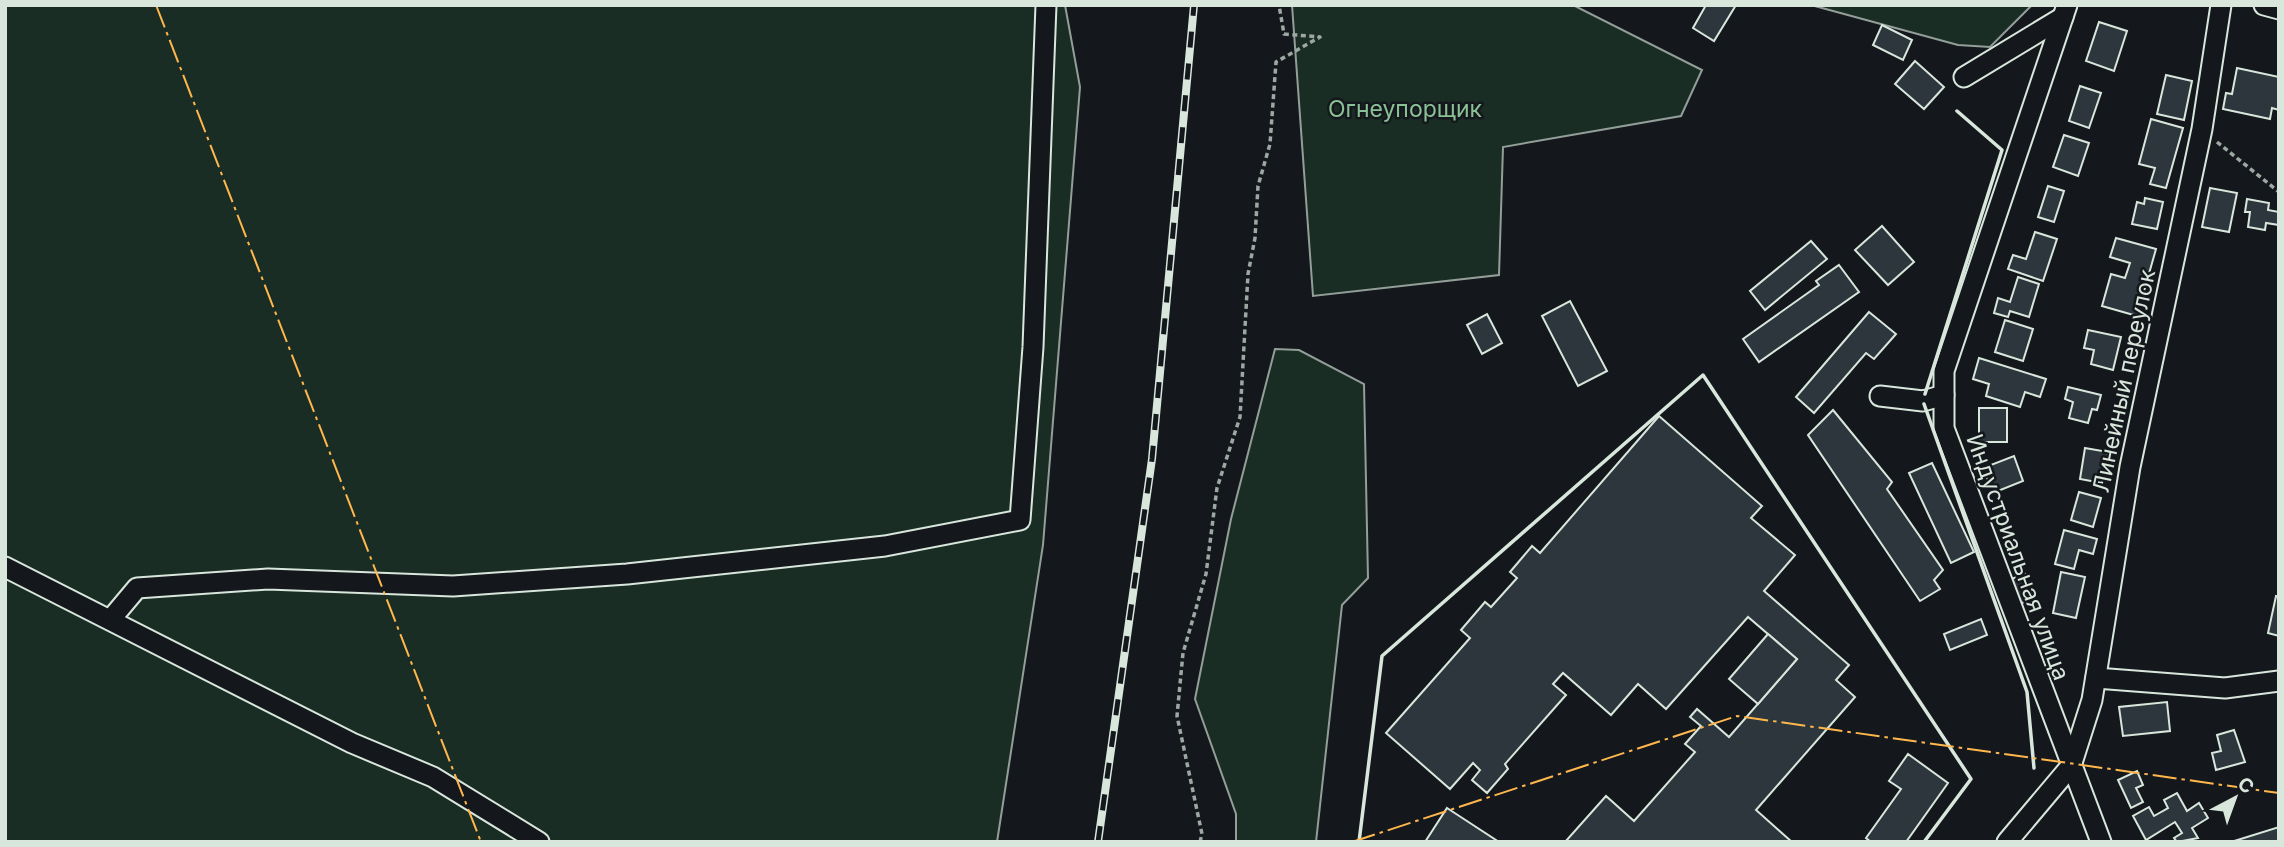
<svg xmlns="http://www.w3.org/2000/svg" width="2284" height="847" font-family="Inter,sans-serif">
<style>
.green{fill:#1a2d24;stroke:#939e99;stroke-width:2}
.building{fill:#2c363c;stroke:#d8e6dc;stroke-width:2}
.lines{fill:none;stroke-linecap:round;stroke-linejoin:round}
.minor-casing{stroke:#d8e6dc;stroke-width:23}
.path{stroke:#9da8a2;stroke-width:3.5;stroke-dasharray:5 3.5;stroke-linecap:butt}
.minor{stroke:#14181c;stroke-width:19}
.rail-casing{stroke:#d8e6dc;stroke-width:8}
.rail{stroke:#14181c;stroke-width:5;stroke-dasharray:16;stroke-linecap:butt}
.wall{stroke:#d8e6dc;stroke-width:3.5}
.power{stroke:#ffb74d;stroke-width:2;stroke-dasharray:24 5 3.5 5;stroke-linecap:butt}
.labels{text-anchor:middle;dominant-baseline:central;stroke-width:5;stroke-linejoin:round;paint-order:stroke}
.park-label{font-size:23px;fill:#8ac095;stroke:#14181c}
.street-label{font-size:23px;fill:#d8e6dc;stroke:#14181c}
</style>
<rect width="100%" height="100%" fill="#14181c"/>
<g class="green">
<path d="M 5,5 L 1065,5 L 1080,87 L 1043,545 L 997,842 L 5,842 Z"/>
<path d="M 1292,5 L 1573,5 L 1702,70 L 1681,116 L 1503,147 L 1499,275 L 1313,296 Z"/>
<path d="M 1811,5 L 2032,5 L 1990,47 L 1958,45 Z"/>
<path d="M 1275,349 L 1299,350 L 1364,384 L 1368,578 L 1342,605 L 1316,842 L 1236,842 L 1236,814 L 1195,699 L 1231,519 Z"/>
</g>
<g class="building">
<path d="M 1706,5 L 1736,5 L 1714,41 L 1693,28 Z"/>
<path d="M 2099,22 L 2127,31 L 2114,71 L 2086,61 Z"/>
<path d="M 1882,25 L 1912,40 L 1903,60 L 1873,45 Z"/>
<path d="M 1915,61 L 1944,87 L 1924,109 L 1895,84 Z"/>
<path d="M 2237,68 L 2279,77 L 2279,110 L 2272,108 L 2270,119 L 2223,109 L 2226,93 L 2232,94 Z"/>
<path d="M 2166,75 L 2192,81 L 2184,120 L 2157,114 Z"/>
<path d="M 2080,86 L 2101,93 L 2089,128 L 2069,121 Z"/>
<path d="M 2151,119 L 2183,128 L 2166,188 L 2150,184 L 2155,168 L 2139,164 Z"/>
<path d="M 2064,135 L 2089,143 L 2078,176 L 2053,167 Z"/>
<path d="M 2048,186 L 2064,191 L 2054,222 L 2038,217 Z"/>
<path d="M 2210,188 L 2237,193 L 2229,232 L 2202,227 Z"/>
<path d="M 2145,198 L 2163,202 L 2157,229 L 2132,224 L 2137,202 L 2144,204 Z"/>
<path d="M 2247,199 L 2269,203 L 2268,210 L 2279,212 L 2279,225 L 2266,223 L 2265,230 L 2248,227 L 2250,212 L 2245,212 Z"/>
<path d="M 1882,226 L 1914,262 L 1888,285 L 1855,250 Z"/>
<path d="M 2035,232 L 2057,239 L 2043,281 L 2008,269 L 2013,255 L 2026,259 Z"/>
<path d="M 2116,238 L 2156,249 L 2137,316 L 2102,306 L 2111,274 L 2125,278 L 2130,263 L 2110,257 Z"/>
<path d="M 1811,241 L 1827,259 L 1765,310 L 1750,291 Z"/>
<path d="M 1839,265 L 1859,292 L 1759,362 L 1743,339 L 1819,285 L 1816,281 Z"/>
<path d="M 2018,277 L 2039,284 L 2029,317 L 2010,311 L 2008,317 L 1994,313 L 1998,298 L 2010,302 Z"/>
<path d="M 1570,301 L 1607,371 L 1578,386 L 1542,316 Z"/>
<path d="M 1869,312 L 1896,334 L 1874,359 L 1866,353 L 1814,413 L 1796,397 Z"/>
<path d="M 1487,314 L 1502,343 L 1482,354 L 1467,325 Z"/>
<path d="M 2005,320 L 2033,329 L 2023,361 L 1995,352 Z"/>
<path d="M 2088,330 L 2121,337 L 2113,370 L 2091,364 L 2094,350 L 2084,348 Z"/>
<path d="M 1979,358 L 2046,379 L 2040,397 L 2025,392 L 2020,407 L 1986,396 L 1989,384 L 1973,379 Z"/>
<path d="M 2068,387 L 2101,395 L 2097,410 L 2092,409 L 2088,423 L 2069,418 L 2073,402 L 2065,399 Z"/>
<rect x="1979" y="408" width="28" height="34"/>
<path d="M 1833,410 L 1892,482 L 1887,489 L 1943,570 L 1934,580 L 1940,589 L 1920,601 L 1808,435 Z"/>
<path d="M 1659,416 L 1762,506 L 1751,518 L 1795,555 L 1764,591 L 1849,665 L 1836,680 L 1855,697 L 1756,810 L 1792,842 L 1565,842 L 1606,796 L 1634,821 L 1695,752 L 1685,744 L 1701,726 L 1690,717 L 1697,709 L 1729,737 L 1797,659 L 1748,617 L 1666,709 L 1638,684 L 1611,715 L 1563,673 L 1553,684 L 1566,695 L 1505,764 L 1508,769 L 1487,793 L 1472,780 L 1480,770 L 1473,763 L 1450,789 L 1386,733 L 1470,638 L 1461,630 L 1485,602 L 1491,607 L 1517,578 L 1510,572 L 1532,546 L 1540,553 Z"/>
<path d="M 2085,448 L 2108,452 L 2102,483 L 2080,479 Z"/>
<path d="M 2014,456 L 2023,481 L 1993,493 L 1983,468 Z"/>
<path d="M 1932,463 L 1974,552 L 1951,563 L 1909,473 Z"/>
<path d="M 2079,492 L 2101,498 L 2093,527 L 2071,520 Z"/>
<path d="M 2064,530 L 2097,539 L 2093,554 L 2079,550 L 2074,569 L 2055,564 Z"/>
<path d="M 2061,572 L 2085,577 L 2076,618 L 2053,613 Z"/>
<path d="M 2025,574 L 2033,599 L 2019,604 L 2011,579 Z"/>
<path d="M 2276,596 L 2279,597 L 2279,636 L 2268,633 Z"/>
<path d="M 1981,619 L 1987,635 L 1950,650 L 1944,634 Z"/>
<path d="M 1768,634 L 1797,659 L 1758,704 L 1729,679 Z"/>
<path d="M 2167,702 L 2170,731 L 2123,736 L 2119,707 Z"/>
<path d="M 2234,730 L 2245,762 L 2216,770 L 2212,753 L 2221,751 L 2217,735 Z"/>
<path d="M 1908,754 L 1948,783 L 1906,842 L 1871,842 L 1866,838 L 1901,789 L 1889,781 Z"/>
<path d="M 2137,771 L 2143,785 L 2136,788 L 2143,802 L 2131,808 L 2118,780 Z"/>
<path d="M 2177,793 L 2187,811 L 2199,803 L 2208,818 L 2192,828 L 2198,838 L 2177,842 L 2174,838 L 2182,833 L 2175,822 L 2146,840 L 2133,816 L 2149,807 L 2154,816 L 2168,808 L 2164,800 Z"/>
<path d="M 1447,808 L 1499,842 L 1425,842 Z"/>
<path d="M 2279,827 L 2279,842 L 2231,842 Z"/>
</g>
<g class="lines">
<defs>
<g id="minor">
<path d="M 2067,5 L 1944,371 L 1944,428 L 2101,842"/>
<path d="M 2264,5 L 2279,9"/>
<path d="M 1964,77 L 2063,17"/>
<path d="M 1880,396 L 1923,401 L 1944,395"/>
<path d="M 5,567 L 352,743 L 433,777 L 539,842"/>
<path d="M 111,619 L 137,588 L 268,579 L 453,586 L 627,574 L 885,546 L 1020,520 L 1033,347 L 1046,5"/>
<path d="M 2096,678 L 2225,688 L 2279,681"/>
<path d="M 2007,842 L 2071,766 L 2092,700 L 2130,467 L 2202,129 L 2221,5"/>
</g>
</defs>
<use href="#minor" class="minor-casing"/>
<g class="path">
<path d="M 2217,142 L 2279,192"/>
<path d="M 1200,842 L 1202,834 L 1177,716 L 1183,653 L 1206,574 L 1217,488 L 1240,417 L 1248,274 L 1255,238 L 1258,186 L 1270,144 L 1276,62 L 1320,37 L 1284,34 L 1279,5"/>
</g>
<use href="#minor" class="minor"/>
<defs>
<path id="rail" d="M 1098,842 L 1152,459 L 1194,5"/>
</defs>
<use href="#rail" class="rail-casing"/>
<use href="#rail" class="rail"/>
<g class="wall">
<path d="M 1925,394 L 2002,150 L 1957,111"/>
<path d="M 1924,404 L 2027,692 L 2034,768"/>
<path d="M 1359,842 L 1382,656 L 1703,375 L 1971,779 L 1924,842"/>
</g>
<g class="power">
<path d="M 156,5 L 481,842"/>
<path d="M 1352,842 L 1737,716 L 2279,793"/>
</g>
</g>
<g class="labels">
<g class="park-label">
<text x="1405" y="109">Огнеупорщик</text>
</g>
<g class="street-label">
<text transform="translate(2124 381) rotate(-78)">Линейный переулок</text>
<text transform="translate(2018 557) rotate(70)">Индустриальная улица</text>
</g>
</g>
<rect width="2284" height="847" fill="none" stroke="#d8e6dc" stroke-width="14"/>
<g transform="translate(2235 798) rotate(41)" stroke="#14181c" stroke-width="5" paint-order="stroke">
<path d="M0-5L12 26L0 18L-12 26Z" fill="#d8e6dc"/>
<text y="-10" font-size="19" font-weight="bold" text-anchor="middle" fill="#d8e6dc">С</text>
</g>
</svg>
